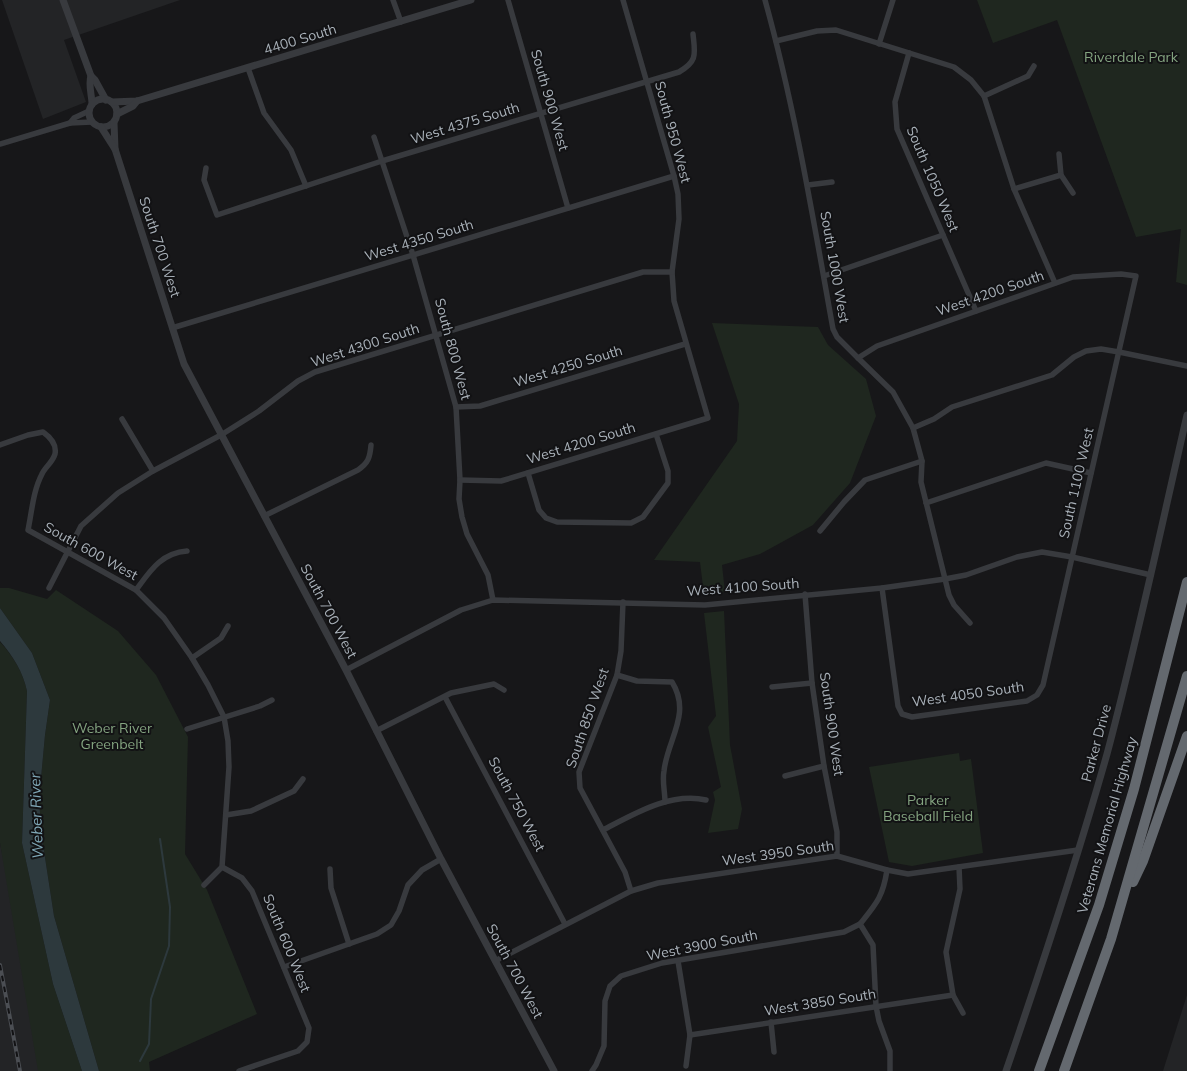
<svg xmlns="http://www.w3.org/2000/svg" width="1187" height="1071" font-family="Mulish,sans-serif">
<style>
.built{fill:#232426}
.green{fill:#1f271f}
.water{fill:#2d393d}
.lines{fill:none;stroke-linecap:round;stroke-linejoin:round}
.stream{stroke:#2d393d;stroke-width:2}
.minor{stroke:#383a3e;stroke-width:5.5}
.tertiary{stroke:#383a3e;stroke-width:7}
.motorway{stroke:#64696f;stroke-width:10}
.rail-casing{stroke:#4b4e53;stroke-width:4}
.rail{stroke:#121214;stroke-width:2;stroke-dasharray:5.5;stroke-linecap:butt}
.labels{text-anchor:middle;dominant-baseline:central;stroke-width:4;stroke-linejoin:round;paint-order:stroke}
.street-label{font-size:14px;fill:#a9b1b9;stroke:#121214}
.park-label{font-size:14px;fill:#84a480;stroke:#121214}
.water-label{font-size:15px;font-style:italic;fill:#7fa6b5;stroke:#121214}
</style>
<rect width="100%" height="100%" fill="#171719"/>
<g class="built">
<path d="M 2,0 L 180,0 L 64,40 L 86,102 L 43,119 Z"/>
<path d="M 0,843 L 6,872 L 42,1071 L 0,1071 Z"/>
<path d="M 1187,995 L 1187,1071 L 1163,1071 Z"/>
</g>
<g class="green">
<path d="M 977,0 L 1187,0 L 1187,285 L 1176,282 L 1181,229 L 1136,237 L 1057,20 L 993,43 Z"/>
<path d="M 712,323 L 818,327 L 828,345 L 866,379 L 876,416 L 850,483 L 813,525 L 760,554 L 722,565 L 725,592 L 704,595 L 700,562 L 654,560 L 737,441 L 739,404 Z"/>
<path d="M 0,588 L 9,588 L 47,599 L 56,590 L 118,631 L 156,675 L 188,737 L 185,854 L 207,890 L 257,1014 L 149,1062 L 150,1071 L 99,1071 L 54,916 L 42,838 L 39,800 L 45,735 L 50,700 L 32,653 L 0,608 Z"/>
<path d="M 724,611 L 730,745 L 742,809 L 738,829 L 708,833 L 715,800 L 713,792 L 721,787 L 708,727 L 716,716 L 704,613 Z"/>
<path d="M 0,642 C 13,656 23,672 27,691 L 22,843 L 53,984 L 82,1071 L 38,1071 L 0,843 Z"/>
<path d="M 959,753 L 960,761 L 971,759 L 983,853 L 912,866 L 889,862 L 869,767 Z"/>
</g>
<path class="water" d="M 0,608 L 32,653 L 50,700 L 45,735 L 39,800 L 42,838 L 54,916 L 99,1071 L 82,1071 L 53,984 L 22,843 L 27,691 C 23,672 13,656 0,641 Z"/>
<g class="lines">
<path class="stream" d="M 140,1061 L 149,1044 L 151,999 L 169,946 L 170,907 L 160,839"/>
<g class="minor">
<path d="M 393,0 L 401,22"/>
<path d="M 508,0 L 568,208"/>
<path d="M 765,0 C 795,108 813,218 833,329 L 837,337 L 858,358 L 893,392 L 913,428 L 922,461 L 921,482 L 949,595 L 954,605 L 970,623"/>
<path d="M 776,41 L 817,31 L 836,30 L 954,67 L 971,80 L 984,96 L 1014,189 L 1055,283"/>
<path d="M 879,44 L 893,0"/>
<path d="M 909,53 L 895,102 L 897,129 L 976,311"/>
<path d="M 248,68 L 264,113 L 291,150 L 306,186"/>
<path d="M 984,96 L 1028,76 L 1034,66"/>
<path d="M 70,123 L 74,118 L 89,111"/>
<path d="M 374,137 L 413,255 L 456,407 L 460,480 L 459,499 L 462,517 L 467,534 L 488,575 L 493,600"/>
<path d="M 0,144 L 70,123 L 92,122"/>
<path d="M 1059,154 L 1061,175 L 1073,193"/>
<path d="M 206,168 L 204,180 L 217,215 L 382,161 L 679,72 C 698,61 695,54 693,34"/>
<path d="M 808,185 L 832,182"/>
<path d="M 1014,189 L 1061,175"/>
<path d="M 824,276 L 943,235"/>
<path d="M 172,328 L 674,176"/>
<path d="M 858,358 L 877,346 L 1073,277 L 1121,274 L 1136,276 L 1043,685 L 1037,695 L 1027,701 L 912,717 L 902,714 L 898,706 L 882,588"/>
<path d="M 456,407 L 480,406 L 685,344"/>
<path d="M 122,419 L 153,471"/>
<path d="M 913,428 L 934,419 L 952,407 L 1052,375 L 1074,357 L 1086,351 L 1101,349 L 1119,352 L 1187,366"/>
<path d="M 0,445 L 28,435 L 43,432 C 50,437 57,444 55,454 C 53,462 45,467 42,474 C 33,491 32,511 28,530 L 136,590 L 164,618 L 192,658 L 208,685 L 224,717 L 228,741 L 229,767 L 222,867 L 204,885"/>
<path d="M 528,473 L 539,510 L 546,518 L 557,522 L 631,523 L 643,517 L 668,483 L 668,471 L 656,434"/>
<path d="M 460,480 L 501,481 L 708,418 L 674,301 L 672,272 L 679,219 L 678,194 L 674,176 L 623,0"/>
<path d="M 926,503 L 1046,463 L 1091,473"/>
<path d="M 264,516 L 358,470 C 368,463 370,458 371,445"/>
<path d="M 820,531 L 844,502 L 865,480 L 922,461"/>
<path d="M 49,588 L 81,526 L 118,493 L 153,471 L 221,435 L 259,411 L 298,381 L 315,372 L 643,272 L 672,272"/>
<path d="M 136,590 C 150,571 161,553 187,551"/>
<path d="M 805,594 L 812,683 L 824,766 L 837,832 L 837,856"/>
<path d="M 623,602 L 621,651 L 617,675 L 579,772 L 580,788 L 625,872 L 631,891"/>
<path d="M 192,658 L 221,638 L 228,626"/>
<path d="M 346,670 L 461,610 L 493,600 L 705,605 L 882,588 L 945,579 L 966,575 L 1017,557 L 1042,552 L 1072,557 L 1151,575"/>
<path d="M 617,675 L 637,681 L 672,682 C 692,714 667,740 664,771 C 662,781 665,792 665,802"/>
<path d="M 772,687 L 812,683"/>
<path d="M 445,697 L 565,924"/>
<path d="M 187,729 L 260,706 L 272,700"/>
<path d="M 376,731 L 451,693 L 494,684 L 504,690"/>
<path d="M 785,776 L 824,766"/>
<path d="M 226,815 L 251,811 L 294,791 L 303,779"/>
<path d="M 603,830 C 634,814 670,792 706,800"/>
<path d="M 222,867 L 242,878 L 252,891 L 309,1028 L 307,1042 L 298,1051 L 239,1071"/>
<path d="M 959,867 L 960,889 L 946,952 L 953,995 L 963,1013"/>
<path d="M 330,869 L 331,888 L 349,944"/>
<path d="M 887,870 C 883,897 876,904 860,924 L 873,945 L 876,1006 L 879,1021 L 890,1051 L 890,1071"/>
<path d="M 495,961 L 631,891 L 658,883 L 837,856 L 887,870 L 908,874 L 1078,850"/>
<path d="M 678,961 L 690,1035 L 686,1066"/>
<path d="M 284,967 L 377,934 L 391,925 L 399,911 L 408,885 L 422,870 L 441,859"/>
<path d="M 771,1022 L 774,1052"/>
<path d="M 690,1035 L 953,995"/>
<path d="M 592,1071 L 596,1065 L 604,1046 L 605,1001 L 610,986 L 621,976 L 662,963 L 844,932 L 860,924"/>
</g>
<g class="tertiary">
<path d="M 63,0 L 91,76 L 95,80 L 106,100"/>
<path d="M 91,76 C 88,84 92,96 92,104"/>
<circle cx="103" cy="113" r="14"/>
<path d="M 112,102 L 137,101 L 471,0"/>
<path d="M 117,114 L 133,106 L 137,101"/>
<path d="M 114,123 L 115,149 L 184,364 L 346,670 L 441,859 L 554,1071"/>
<path d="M 101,127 L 115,149"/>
<path d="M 1006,1071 C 1042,966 1077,860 1107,754 C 1137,642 1161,528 1187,415"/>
</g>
<g class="motorway">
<path d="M 1133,882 L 1143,861 L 1187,736"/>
<path d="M 1039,1071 L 1099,905 L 1134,789 L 1187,582"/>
<path d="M 1064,1071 L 1111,939 L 1187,676"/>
</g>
<defs>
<path id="rail" d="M 0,965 L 20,1071"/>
</defs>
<use href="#rail" class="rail-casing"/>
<use href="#rail" class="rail"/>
</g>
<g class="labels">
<g class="street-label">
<text transform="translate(300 39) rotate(-17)">4400 South</text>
<text transform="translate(550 100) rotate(74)">South 900 West</text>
<text transform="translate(465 123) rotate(-17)">West 4375 South</text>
<text transform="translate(673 132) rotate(75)">South 950 West</text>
<text transform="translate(933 179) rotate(67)">South 1050 West</text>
<text transform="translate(419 240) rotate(-17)">West 4350 South</text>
<text transform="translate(160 247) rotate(72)">South 700 West</text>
<text transform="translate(835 267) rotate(80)">South 1000 West</text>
<text transform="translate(990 293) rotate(-19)">West 4200 South</text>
<text transform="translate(365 345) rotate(-18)">West 4300 South</text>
<text transform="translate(453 349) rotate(75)">South 800 West</text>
<text transform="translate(568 366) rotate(-17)">West 4250 South</text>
<text transform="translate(581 443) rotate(-17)">West 4200 South</text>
<text transform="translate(1076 483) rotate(-77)">South 1100 West</text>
<text transform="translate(91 551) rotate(29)">South 600 West</text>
<text transform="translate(743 587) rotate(-4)">West 4100 South</text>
<text transform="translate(329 611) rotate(62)">South 700 West</text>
<text transform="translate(968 694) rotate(-8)">West 4050 South</text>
<text transform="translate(587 718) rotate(-71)">South 850 West</text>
<text transform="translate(832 724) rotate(82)">South 900 West</text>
<text transform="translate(1096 743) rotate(-75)">Parker Drive</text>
<text transform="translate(517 804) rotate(62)">South 750 West</text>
<text transform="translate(1107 825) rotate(-74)">Veterans Memorial Highway</text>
<text transform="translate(778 853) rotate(-8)">West 3950 South</text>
<text transform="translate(287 943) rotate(68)">South 600 West</text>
<text transform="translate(702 945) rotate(-11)">West 3900 South</text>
<text transform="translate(515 971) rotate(62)">South 700 West</text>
<text transform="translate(820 1002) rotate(-9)">West 3850 South</text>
</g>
<g class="park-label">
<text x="1131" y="57">Riverdale Park</text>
<text x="112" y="728">Weber River<tspan x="112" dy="16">Greenbelt</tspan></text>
<text x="928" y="800">Parker<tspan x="928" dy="16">Baseball Field</tspan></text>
</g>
<g class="water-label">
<text transform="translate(36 816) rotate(-92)">Weber River</text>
</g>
</g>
</svg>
